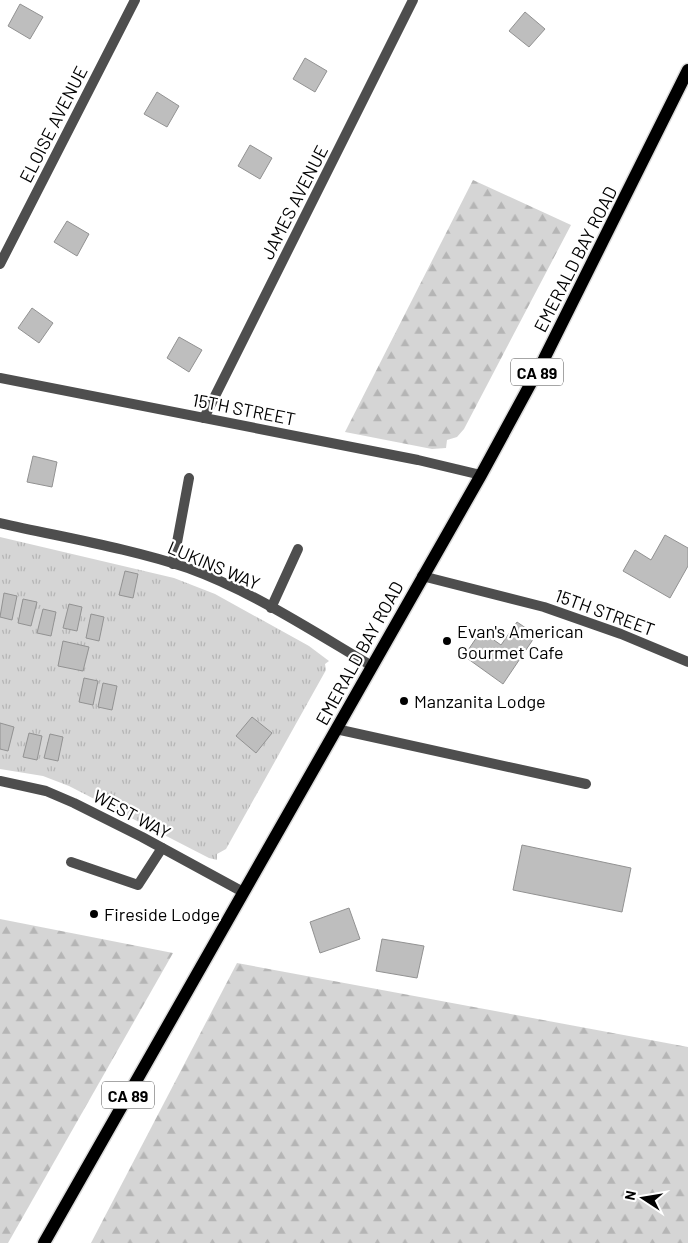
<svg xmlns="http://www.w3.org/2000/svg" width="688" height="1243" font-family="Barlow,sans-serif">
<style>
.grass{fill:url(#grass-tufts)}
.forest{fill:url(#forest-firs)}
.building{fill:#bebebe;stroke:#929292}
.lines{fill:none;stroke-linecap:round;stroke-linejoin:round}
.primary-casing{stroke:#dbdbdb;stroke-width:15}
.service{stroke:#4e4e4e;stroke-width:10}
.minor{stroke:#4e4e4e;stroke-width:10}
.tertiary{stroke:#4e4e4e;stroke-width:10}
.primary{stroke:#000;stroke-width:12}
.poi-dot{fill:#000;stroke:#fff;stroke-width:2}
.labels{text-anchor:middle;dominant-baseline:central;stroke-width:4.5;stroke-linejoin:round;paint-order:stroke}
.shield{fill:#fff;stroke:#4c4c4c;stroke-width:1}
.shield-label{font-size:16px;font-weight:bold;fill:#000}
.street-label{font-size:18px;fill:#000;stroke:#fff}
.poi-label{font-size:18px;fill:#000;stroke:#fff;text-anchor:start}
</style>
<defs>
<pattern id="grass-tufts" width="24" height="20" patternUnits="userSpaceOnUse" patternTransform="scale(1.25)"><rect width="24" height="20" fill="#d5d5d5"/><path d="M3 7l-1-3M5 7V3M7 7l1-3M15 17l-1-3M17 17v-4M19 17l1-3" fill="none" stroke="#b5b5b5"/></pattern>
<pattern id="forest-firs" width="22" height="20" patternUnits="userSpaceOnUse" patternTransform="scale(1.25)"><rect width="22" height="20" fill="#d5d5d5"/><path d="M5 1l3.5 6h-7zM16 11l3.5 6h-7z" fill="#b5b5b5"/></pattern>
</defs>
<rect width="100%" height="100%" fill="#fff"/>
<path class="grass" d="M 0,537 L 174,578 L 215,594 L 309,646 L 329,661 L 325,664 L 326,670 L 226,849 L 217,854 L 217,860 L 209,858 L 69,786 L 43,776 L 0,769 Z"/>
<g class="forest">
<path d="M 473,180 L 571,225 L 464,429 L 457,437 L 447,440 L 446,448 L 432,449 L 345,432 Z"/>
<path d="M 0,919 L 173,953 L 8,1243 L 0,1243 Z"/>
<path d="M 237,963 L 688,1047 L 688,1243 L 91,1243 Z"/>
</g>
<g class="building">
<path d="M 20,4 L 43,17 L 30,39 L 8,26 Z"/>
<path d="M 525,12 L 545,29 L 529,47 L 509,31 Z"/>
<path d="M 305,58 L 327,71 L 315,92 L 293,79 Z"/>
<path d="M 157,92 L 179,106 L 167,127 L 144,114 Z"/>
<path d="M 250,145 L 272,158 L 260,179 L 238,166 Z"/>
<path d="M 67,221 L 89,234 L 77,256 L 54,242 Z"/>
<path d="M 32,308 L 53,323 L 39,343 L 18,328 Z"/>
<path d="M 179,337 L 202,350 L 189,372 L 167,358 Z"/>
<path d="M 33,456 L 57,462 L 52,487 L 27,482 Z"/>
<path d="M 665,535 L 688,548 L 688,566 L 670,598 L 623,571 L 635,550 L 651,560 Z"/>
<path d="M 125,571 L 138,574 L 133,598 L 119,595 Z"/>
<path d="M 4,593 L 17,596 L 12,620 L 0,617 Z"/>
<path d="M 23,599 L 37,602 L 31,626 L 18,623 Z"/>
<path d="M 69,604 L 82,607 L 77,631 L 63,628 Z"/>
<path d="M 43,609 L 56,612 L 51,636 L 37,633 Z"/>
<path d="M 91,614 L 104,617 L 99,641 L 86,638 Z"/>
<path d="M 517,622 L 536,635 L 503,684 L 464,656 L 481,631 L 501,645 Z"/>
<path d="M 63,641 L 89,647 L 83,671 L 58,666 Z"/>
<path d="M 84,678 L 98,681 L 93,705 L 79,702 Z"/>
<path d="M 103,683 L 117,686 L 112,710 L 98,707 Z"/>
<path d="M 252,717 L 272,733 L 256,753 L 236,736 Z"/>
<path d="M 0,723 L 14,727 L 8,751 L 0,749 Z"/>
<path d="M 29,733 L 42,736 L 37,760 L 23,757 Z"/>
<path d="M 50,734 L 63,737 L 58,761 L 44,758 Z"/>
<path d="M 522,845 L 631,868 L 622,912 L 513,890 Z"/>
<path d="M 349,908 L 360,939 L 320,953 L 310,922 Z"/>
<path d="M 382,939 L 424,946 L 417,978 L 376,971 Z"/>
</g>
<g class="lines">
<defs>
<path id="primary" d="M 44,1243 L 481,475 L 544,359 L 688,70"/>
</defs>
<use href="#primary" class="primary-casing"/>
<g class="service">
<path d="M 173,564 L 189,478"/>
<path d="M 271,608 L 298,549"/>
<path d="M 336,729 L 586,784"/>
<path d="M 71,862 L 138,885 L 162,848"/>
</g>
<g class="minor">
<path d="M 0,264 L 135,0"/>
<path d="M 204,418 L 413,0"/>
<path d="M 0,523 C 61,537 129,548 188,568 C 252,591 314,632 372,666"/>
<path d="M 422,576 L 544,607 L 621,634 L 688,662"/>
<path d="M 0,781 L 46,791 L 74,803 L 142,837 L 243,892"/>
</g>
<path class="tertiary" d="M 0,378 L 418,460 L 481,475"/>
<use href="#primary" class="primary"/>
</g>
<g class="poi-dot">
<circle cx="447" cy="641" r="5"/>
<circle cx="404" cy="701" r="5"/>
<circle cx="94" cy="914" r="5"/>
</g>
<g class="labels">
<g class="shield">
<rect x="511" y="358.5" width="52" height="27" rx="4"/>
<rect x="102" y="1081.5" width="52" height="27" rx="4"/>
</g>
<g class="shield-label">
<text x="537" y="372">CA 89</text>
<text x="128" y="1095">CA 89</text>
</g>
<g class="street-label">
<text transform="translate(53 124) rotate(-63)">ELOISE AVENUE</text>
<text transform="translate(294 202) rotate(-63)">JAMES AVENUE</text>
<text transform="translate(575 259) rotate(-63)">EMERALD BAY ROAD</text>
<text transform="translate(244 409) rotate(11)">15TH STREET</text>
<text transform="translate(214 565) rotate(23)">LUKINS WAY</text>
<text transform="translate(605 612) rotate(20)">15TH STREET</text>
<text transform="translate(359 653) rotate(-61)">EMERALD BAY ROAD</text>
<text transform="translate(132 814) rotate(28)">WEST WAY</text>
</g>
<g class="poi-label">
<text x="457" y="631">Evan's American<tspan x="457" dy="21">Gourmet Cafe</tspan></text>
<text x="414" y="701">Manzanita Lodge</text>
<text x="104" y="914">Fireside Lodge</text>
</g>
</g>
<g transform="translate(643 1198) rotate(282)" stroke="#ffffff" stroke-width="4" paint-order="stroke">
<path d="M0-4L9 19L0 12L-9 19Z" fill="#000000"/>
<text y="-8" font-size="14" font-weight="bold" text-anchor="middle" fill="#000000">N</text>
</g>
</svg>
